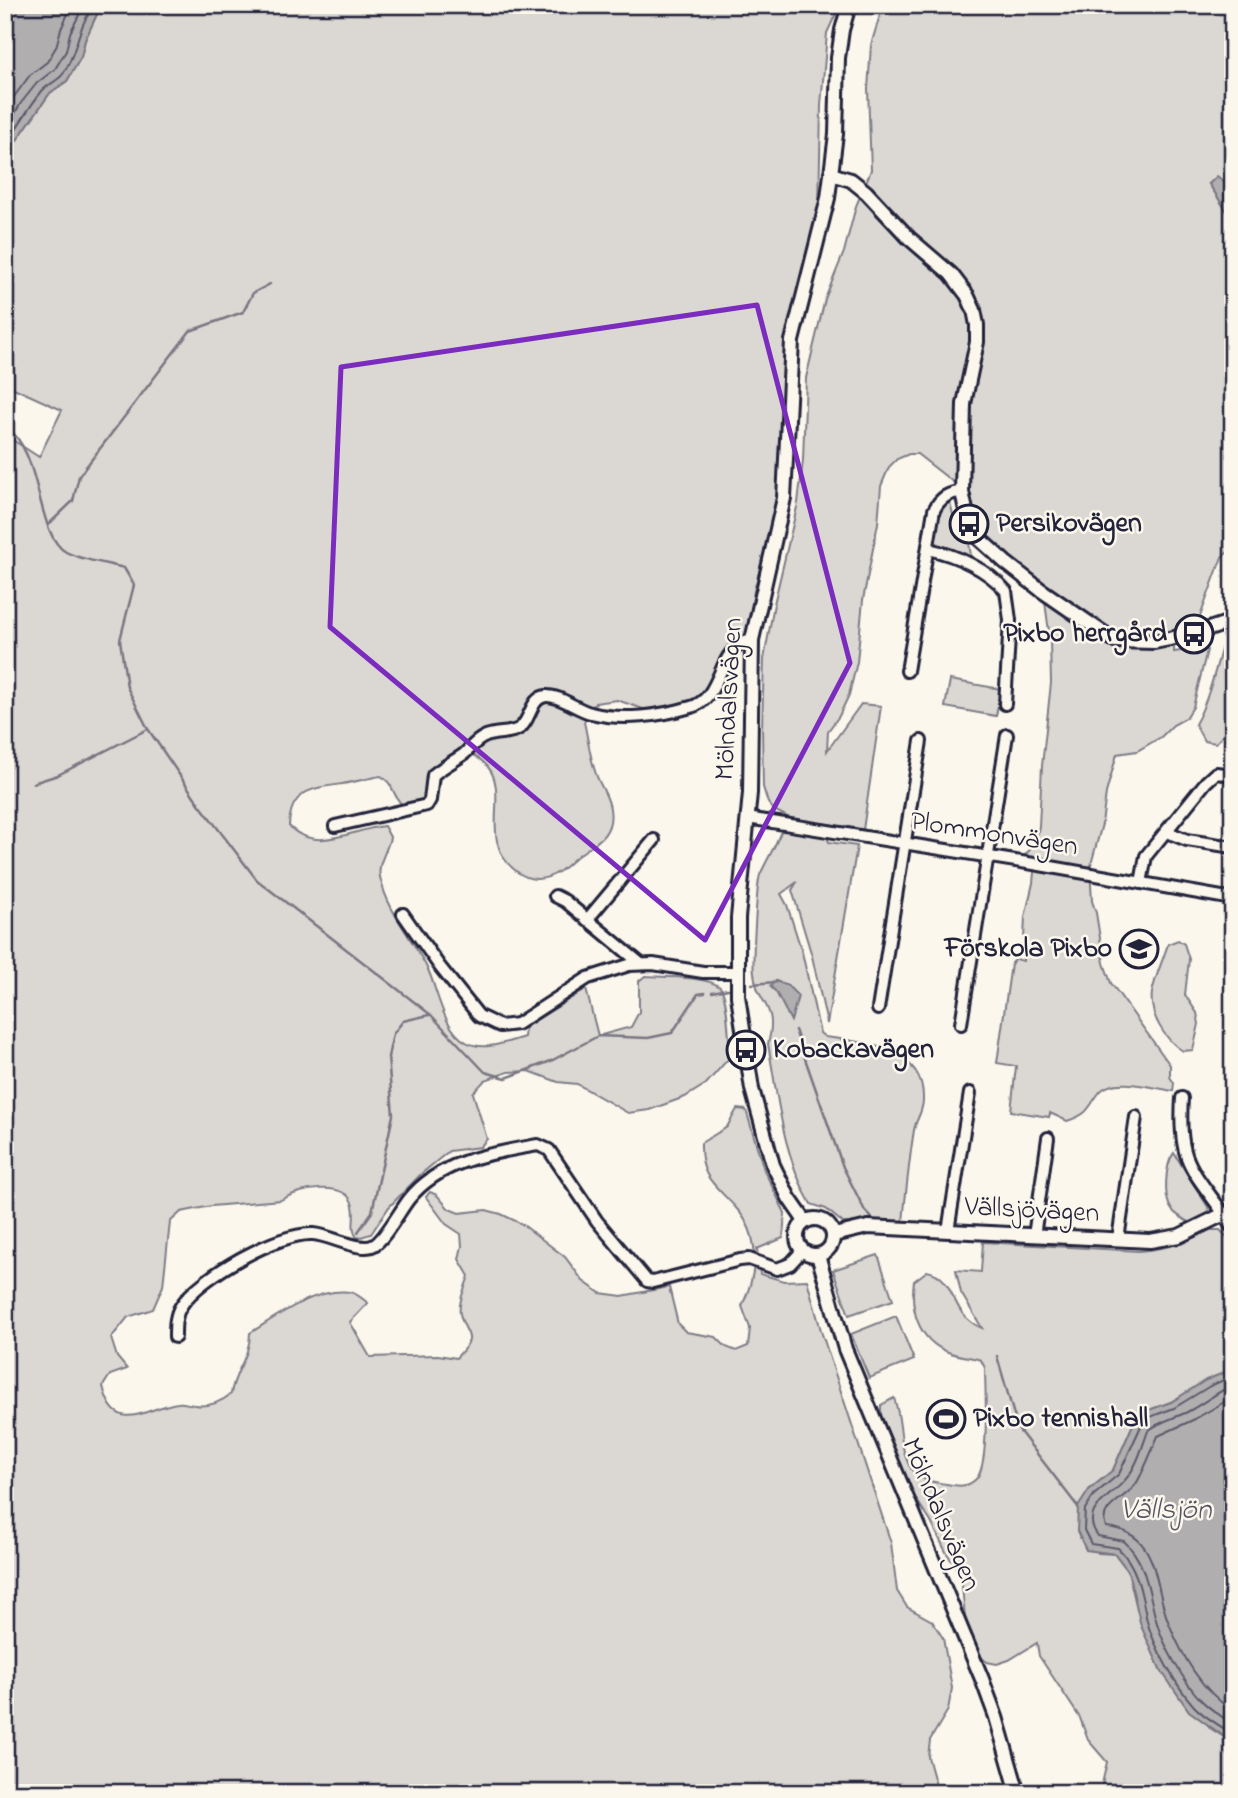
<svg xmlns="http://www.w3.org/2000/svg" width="1238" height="1798" font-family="'Indie Flower',sans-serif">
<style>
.green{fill:#dbd8d3;stroke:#7e7d87;stroke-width:2}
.water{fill:#b1aeb0;stroke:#787681;stroke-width:2}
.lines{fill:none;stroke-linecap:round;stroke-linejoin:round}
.shore{stroke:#5b5a6a;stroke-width:2}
.stream{stroke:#787681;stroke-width:2.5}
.minor-casing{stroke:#22223b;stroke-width:16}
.tertiary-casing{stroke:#22223b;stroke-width:18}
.minor{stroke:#fbf7ec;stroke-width:10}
.tertiary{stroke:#fbf7ec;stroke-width:12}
.marked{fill:none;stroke:#7b2cbf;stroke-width:5;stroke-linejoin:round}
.labels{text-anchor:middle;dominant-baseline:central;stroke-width:5;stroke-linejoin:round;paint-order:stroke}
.poi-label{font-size:28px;font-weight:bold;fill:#22223b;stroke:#fbf7ec;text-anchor:start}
.street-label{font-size:28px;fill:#22223b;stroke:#fbf7ec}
.water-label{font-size:30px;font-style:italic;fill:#545364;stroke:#fbf7ec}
</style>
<rect width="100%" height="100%" fill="#fbf7ec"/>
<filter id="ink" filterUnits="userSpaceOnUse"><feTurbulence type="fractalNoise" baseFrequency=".0143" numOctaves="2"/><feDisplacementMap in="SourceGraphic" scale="14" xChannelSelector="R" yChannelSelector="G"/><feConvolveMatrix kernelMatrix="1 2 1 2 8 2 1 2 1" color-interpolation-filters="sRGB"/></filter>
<g filter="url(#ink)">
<g class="green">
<path d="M 113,5 L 840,5 L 827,33 L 821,105 L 819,208 L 784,352 L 780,477 L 773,519 L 754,591 L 747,637 L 733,643 L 722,653 L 716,665 L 713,683 L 708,693 L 683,708 L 649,711 L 617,700 L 595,703 L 584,722 C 588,739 590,758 596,774 C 600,786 609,797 610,809 C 614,834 597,842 580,854 C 573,859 567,866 560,871 C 545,881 530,882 516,871 C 477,841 510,794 488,767 C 483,760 473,755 467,750 L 434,778 L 430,795 L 422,805 L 402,805 C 392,794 394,784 381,776 C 368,778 355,782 342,784 C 313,788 290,790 289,826 C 316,854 353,829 384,826 L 390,837 C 388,850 377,863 380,877 C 388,914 414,939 429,972 C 438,993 444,1030 466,1042 C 483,1052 507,1042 524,1037 L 525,1027 L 586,989 L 598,1036 L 631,1027 L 639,1012 L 639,981 L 645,976 C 663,977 707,976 720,987 C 728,995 729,1043 730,1057 L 706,1084 L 685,1097 L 649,1110 L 628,1113 L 577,1084 L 558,1082 L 529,1071 L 508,1072 L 485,1080 L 473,1093 L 487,1139 L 480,1147 L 449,1151 L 421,1174 L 389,1207 L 371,1234 L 357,1238 C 350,1227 356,1218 353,1206 C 348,1179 297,1189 281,1200 L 211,1206 L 181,1212 L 170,1222 L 163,1286 L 153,1309 L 128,1317 L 111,1338 L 117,1357 L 127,1369 L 110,1375 L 103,1386 C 115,1438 146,1407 178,1403 C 184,1402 189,1405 195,1405 C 208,1407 221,1402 231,1394 C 234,1371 250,1358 250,1333 C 279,1315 314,1288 350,1292 C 356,1293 363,1299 368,1303 L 350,1322 L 370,1357 L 438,1355 L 456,1358 C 480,1333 465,1338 460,1314 C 458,1302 465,1288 469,1276 L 459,1259 L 462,1246 L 461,1234 L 446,1224 L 426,1197 L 430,1192 L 437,1195 L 449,1209 L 459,1213 L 486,1210 L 501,1214 L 522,1224 L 565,1257 L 583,1281 L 600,1293 L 622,1296 L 669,1287 L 678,1324 L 686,1332 L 716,1337 L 726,1347 L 736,1351 L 748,1346 L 750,1328 L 742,1306 C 757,1274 762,1236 736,1208 C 715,1184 700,1179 701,1143 L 727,1127 L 737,1109 L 746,1110 L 764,1170 L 785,1213 L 783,1238 L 757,1249 L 760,1274 L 784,1281 L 807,1280 L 822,1334 L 891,1543 L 897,1591 L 907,1607 L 932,1621 L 943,1638 L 952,1688 L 948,1710 L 930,1740 L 928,1757 L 938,1793 L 5,1793 L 5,435 L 39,457 L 62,410 L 5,384 L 5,157 L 50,93 L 67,81 L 81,57 L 85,40 L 98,12 Z"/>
<path d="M 883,5 L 1233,5 L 1233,194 L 1224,181 L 1209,184 L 1228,213 L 1233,227 L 1233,548 L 1222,557 L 1198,622 L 1174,630 L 1174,652 L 1201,648 L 1207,650 L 1193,707 L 1186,718 L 1173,725 L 1161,737 L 1137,751 L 1117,754 L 1106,793 L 1102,824 L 1090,868 L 1092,901 L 1096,913 L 1104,963 L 1111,983 L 1170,1065 L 1170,1077 L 1174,1083 L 1173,1091 C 1154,1088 1112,1075 1099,1093 C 1087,1109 1089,1114 1067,1121 L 1050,1113 L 1049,1117 L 1011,1111 L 1016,1066 L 997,1063 L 1011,964 L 1016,959 L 1023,961 L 1025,917 L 1033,883 L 1035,862 L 1026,854 L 1036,843 L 1039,826 L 1042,766 L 1051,683 L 1050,639 L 1045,602 L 1048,587 C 1005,557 974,540 969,484 L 953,482 L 917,454 L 909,454 L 897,459 L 889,467 L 881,486 L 878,523 L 863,600 L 857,662 L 849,695 L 839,716 L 828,731 L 827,751 L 861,704 L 881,706 L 863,830 L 822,823 L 829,842 L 857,846 L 827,1024 L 812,956 L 792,890 L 797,882 L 781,894 L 787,905 L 802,952 L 820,1033 L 825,1037 C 864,1042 925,1048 923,1100 C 923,1112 916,1119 914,1130 C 909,1161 906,1192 903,1222 L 843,1223 L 826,1209 L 811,1204 C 783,1157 778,1098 768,1044 C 779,1003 757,1006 754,973 C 752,962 757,883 760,875 C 769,855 781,838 786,816 L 774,810 L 768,803 L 763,787 L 762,729 L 764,659 L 774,604 L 798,503 L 803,460 L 806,378 L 825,299 L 844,252 L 856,206 L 871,170 L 868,89 L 871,45 Z"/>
<path d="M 950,502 L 957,531 L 969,543 L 972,562 L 935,545 C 933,529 935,510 950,502 Z"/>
<path d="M 1233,637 L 1233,724 L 1216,743 L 1204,741 L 1195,724 C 1208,702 1217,664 1224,639 Z"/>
<path d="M 950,680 L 1001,689 L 996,716 L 945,707 Z"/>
<path d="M 1178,940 L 1184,944 L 1189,959 L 1185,995 L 1197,1013 L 1199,1024 L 1193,1050 L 1183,1051 C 1165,1040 1149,1015 1152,993 C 1155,977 1163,960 1168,944 Z"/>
<path d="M 1174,1153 L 1208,1207 L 1210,1215 L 1193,1225 C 1187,1221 1179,1217 1174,1212 C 1162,1201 1165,1164 1174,1153 Z"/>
<path d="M 1210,1230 L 1220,1230 L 1233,1243 L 1233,1369 L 1171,1402 L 1146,1411 L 1134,1422 L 1113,1470 L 1089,1490 L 1098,1553 L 1115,1554 L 1128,1571 L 1135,1595 L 1210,1728 L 1233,1743 L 1233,1793 L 1100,1793 L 1107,1762 L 1088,1740 L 1080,1718 L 1039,1656 L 1037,1643 L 1009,1660 L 997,1664 L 987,1662 L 976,1653 L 965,1617 L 961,1576 L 946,1552 L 931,1522 L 901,1476 L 881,1430 L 881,1405 L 894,1398 C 903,1422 898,1449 912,1470 C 920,1481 934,1482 946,1484 C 957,1486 967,1488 976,1479 C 990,1465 985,1389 985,1368 L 981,1360 C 970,1357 958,1356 948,1352 C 918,1340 910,1310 914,1281 L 927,1271 C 958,1277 948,1315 982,1328 L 961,1293 L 956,1270 L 981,1272 L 983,1242 L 1139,1251 C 1166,1249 1186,1242 1210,1230 Z"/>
<path d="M 878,1255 L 893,1300 L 849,1315 L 833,1270 Z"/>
<path d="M 896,1316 L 914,1360 L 869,1378 L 851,1334 Z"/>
</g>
<g class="water">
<path d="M 5,5 L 113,5 L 98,12 L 85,40 L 81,57 L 67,81 L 50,93 L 5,157 Z"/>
<path d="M 1217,176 C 1236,188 1233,207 1233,227 L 1228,213 L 1209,184 Z"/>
<path d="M 776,981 L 788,986 L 798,996 L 791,1021 L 776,992 L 770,986 Z"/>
<path d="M 1233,1369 L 1233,1743 L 1189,1711 L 1160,1669 L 1141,1626 L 1128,1571 L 1115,1554 L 1086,1550 L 1077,1531 L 1078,1507 L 1089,1490 L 1113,1470 L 1134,1422 L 1146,1411 L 1171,1402 L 1206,1380 Z"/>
</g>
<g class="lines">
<g class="shore">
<path d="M 5,109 L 30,75 L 47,62 L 56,47 L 61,29 L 72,5"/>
<path d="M 5,130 L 21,103 L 37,83 L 55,69 L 66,51 L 70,33 L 84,5"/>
<path d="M 5,145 C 18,127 28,108 42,91 C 48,84 58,81 63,74 C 78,53 77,23 96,5"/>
<path d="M 1233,1376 L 1210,1386 L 1174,1408 L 1150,1417 L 1141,1426 L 1119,1474 L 1094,1495 L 1085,1509 L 1084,1530 L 1091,1544 L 1118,1548 C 1139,1568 1141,1594 1147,1621 C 1154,1647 1176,1686 1194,1706 C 1204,1717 1220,1726 1233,1734"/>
<path d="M 1233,1385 C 1217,1392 1204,1403 1189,1411 C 1176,1418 1159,1421 1148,1431 C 1142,1447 1137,1467 1125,1480 C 1112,1497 1078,1509 1098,1536 L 1124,1541 C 1147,1563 1148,1591 1156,1620 C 1163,1645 1184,1683 1202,1701 C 1211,1710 1222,1717 1233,1724"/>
<path d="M 1233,1397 L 1195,1419 L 1158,1436 C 1151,1452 1145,1469 1136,1484 C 1127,1498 1097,1507 1106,1527 C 1160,1532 1153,1583 1168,1621 C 1182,1656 1201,1690 1233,1711"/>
</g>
<g class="stream">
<path d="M 5,426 C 43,451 35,534 66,552 C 78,559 109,564 124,568 L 134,585 L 120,640 L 127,687 L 148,729 L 200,805 L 257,880 L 431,1015 L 485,1072 L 506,1078 L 551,1061 L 598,1036 L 648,1038 L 672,1033 L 698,994 L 705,993"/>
<path d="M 48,525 L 73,501 L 79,476 L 190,331 L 243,312 L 253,293 L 270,284"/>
<path d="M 33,783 L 58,775 L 146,730"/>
<path d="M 752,984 L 776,982"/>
<path d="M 712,992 L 728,989"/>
<path d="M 795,1030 L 843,1167 L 865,1211 L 872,1218"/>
<path d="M 358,1232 L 372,1212 L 393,1115 L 388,1057 L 393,1034 L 403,1021 L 429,1015"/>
<path d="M 997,1356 L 1018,1429 L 1078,1507"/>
</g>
<defs>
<g id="minor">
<path d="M 928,549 C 956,555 987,569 1006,591 L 1010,620 L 1005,704"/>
<path d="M 907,671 L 934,510 C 940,498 949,492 962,492"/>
<path d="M 747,818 L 1034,864 L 1233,899"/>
<path d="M 335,826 L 427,805 L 430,800 L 433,775 C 443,767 454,761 464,754 C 471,748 475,741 484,737 C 495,731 510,735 520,728 C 531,720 530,698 546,696 C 560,695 577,710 591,713 C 622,721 660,716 691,707 C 725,697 715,647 752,640"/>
<path d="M 1167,832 L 1187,840 L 1233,847"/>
<path d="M 1141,883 L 1146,856 L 1206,782 L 1216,773 L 1233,775"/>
<path d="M 555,896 L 565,901 L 641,964"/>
<path d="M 403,914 L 440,967 L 479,1016 L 500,1026 L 517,1024 L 588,978 L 629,965 L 653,964 L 703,972 L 737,972"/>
<path d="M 587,920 L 654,840"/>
<path d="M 878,1009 L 921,741"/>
<path d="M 961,1024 L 1007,735"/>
<path d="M 1182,1098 C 1178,1159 1189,1166 1224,1214"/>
<path d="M 948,1231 L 970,1093"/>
<path d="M 1034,1236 L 1048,1138"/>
<path d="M 1118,1239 L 1136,1117"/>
<path d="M 175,1337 C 175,1326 175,1315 181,1306 C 199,1277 279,1232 313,1234 C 330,1235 361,1253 374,1245 C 384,1240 401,1209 409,1199 C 440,1160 492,1153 538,1145 L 549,1150 L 597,1221 L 647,1281 L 653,1282 L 740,1260 L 749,1259 L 777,1269 L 790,1264 L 803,1250"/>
</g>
<g id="tertiary">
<path d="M 831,174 L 851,180 L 866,192 L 909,238 L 951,274 L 967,295 L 974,310 L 977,325 L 977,342 L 964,404 L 962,492 L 969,524 L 974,534 L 1005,562 L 1041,590 L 1115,641 L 1154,642 L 1194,634 L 1233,621"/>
<circle cx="815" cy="1237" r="18"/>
<path d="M 805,1221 L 789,1198 L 773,1165 L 752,1089 L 738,996 L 738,918 L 750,793 L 752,640 L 784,498 L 792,341 L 828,198 L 836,134 L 838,58 L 842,30 L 849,5"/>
<path d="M 834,1235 L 868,1227 L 1150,1241 L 1179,1236 L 1224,1214 L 1233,1227"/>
<path d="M 818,1255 L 845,1349 L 982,1679 L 996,1717 L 1018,1793"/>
</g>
</defs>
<use href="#minor" class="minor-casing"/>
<use href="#tertiary" class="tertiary-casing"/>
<use href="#minor" class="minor"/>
<use href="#tertiary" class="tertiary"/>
</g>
</g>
<path class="marked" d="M 757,305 L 850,663 L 705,940 L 330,627 L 341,367 Z"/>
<defs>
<symbol id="bus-ring" viewBox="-11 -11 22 22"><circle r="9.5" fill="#fbf7ec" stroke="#22223b" stroke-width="1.5"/><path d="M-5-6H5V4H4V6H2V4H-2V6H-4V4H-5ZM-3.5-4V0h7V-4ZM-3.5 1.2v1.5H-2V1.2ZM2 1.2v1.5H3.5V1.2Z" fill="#22223b"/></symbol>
<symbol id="school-ring" viewBox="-11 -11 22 22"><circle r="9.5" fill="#fbf7ec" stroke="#22223b" stroke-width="1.5"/><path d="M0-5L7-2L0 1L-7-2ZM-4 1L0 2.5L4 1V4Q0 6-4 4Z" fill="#22223b"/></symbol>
<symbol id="stadium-ring" viewBox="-11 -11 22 22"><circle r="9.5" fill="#fbf7ec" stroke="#22223b" stroke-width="1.5"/><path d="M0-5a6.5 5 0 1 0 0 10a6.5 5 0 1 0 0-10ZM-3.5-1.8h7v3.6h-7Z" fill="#22223b"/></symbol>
</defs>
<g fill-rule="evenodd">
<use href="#bus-ring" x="947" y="502" width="44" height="44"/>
<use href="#bus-ring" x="1172" y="612" width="44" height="44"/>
<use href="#school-ring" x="1117" y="927" width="44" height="44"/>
<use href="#bus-ring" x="724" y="1028" width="44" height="44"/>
<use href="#stadium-ring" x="924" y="1397" width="44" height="44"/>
</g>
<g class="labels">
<g class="poi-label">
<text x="996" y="524">Persikovägen</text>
<text x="1167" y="634" text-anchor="end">Pixbo herrgård</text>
<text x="1112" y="949" text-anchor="end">Förskola Pixbo</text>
<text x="773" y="1050">Kobackavägen</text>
<text x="973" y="1419">Pixbo tennishall</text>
</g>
<g class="street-label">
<text transform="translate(730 699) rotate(-87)">Mölndalsvägen</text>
<text transform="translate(994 835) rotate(9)">Plommonvägen</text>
<text transform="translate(1032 1211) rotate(3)">Vällsjövägen</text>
<text transform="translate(940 1515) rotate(67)">Mölndalsvägen</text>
</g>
<g class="water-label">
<text x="1166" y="1511">Vällsjön</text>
</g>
</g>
<rect width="1238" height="1798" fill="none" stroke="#fbf7ec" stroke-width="28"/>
<rect x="14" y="14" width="1210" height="1770" fill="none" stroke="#22223b" stroke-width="2.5" filter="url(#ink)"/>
</svg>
